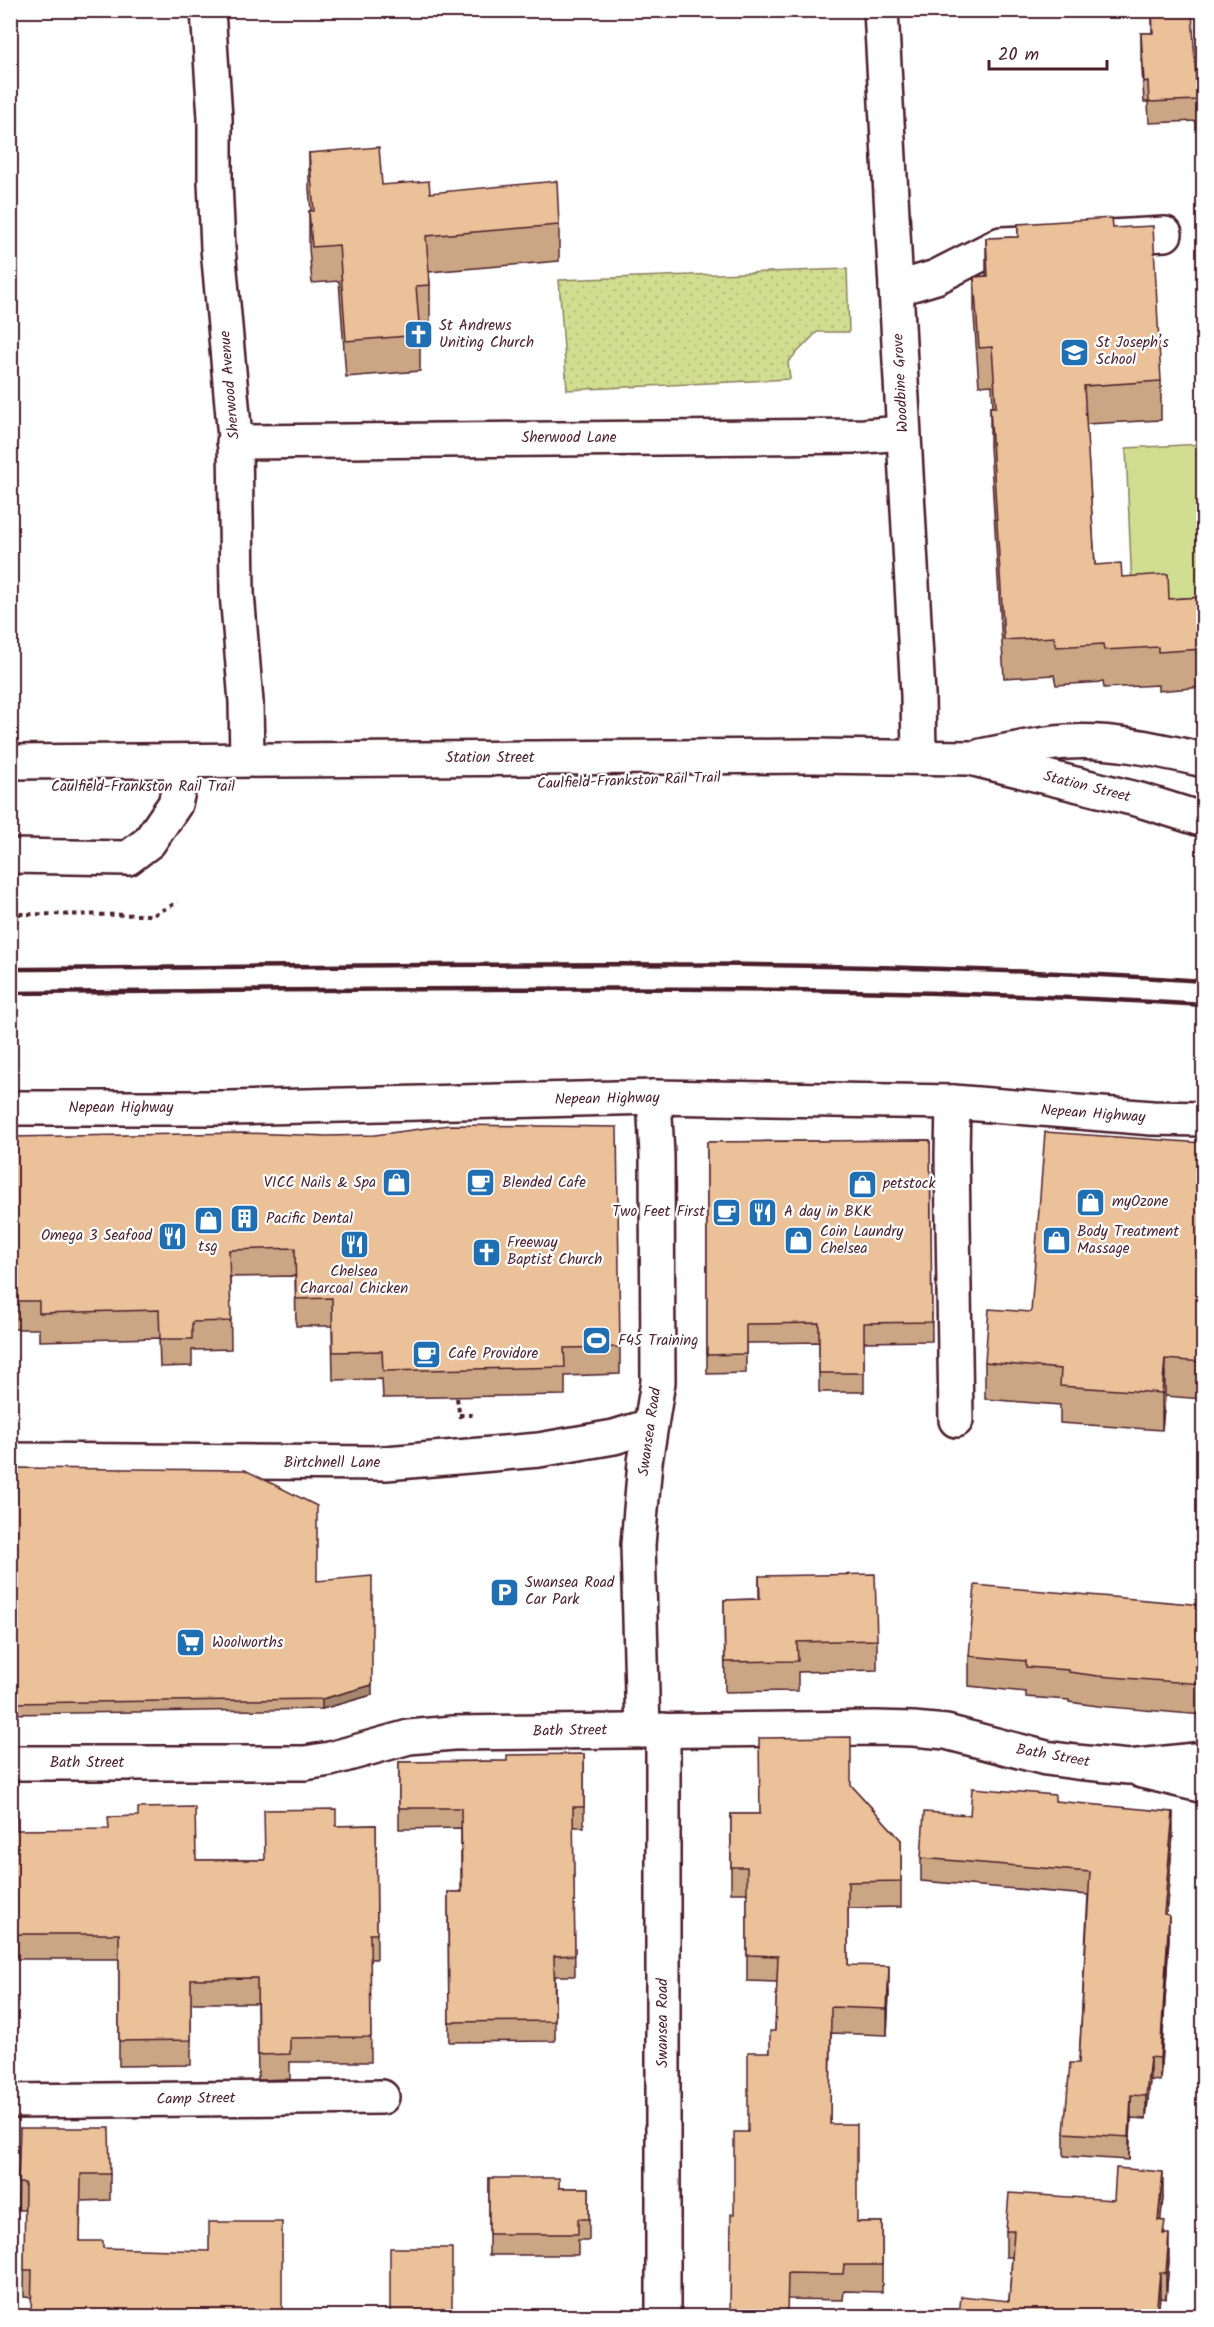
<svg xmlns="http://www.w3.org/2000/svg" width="1214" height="2327" font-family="Kalam,sans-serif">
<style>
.grass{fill:url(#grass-dots);stroke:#8e7e5e;stroke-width:1.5}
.park{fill:#d1de91;stroke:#8e7e5e;stroke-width:1.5}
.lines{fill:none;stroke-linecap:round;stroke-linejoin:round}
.minor-casing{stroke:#4a1f2b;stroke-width:38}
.highway-casing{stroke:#4a1f2b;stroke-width:38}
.path{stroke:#4a1f2b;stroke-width:4;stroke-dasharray:4.5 4.5;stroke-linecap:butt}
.minor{stroke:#fff;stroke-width:33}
.highway{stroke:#fff;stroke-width:33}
.rail{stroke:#4a1f2b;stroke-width:4.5}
.wall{fill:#caa684;stroke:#4a1f2b;stroke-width:1.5}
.shaded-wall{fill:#a4876c;stroke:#4a1f2b;stroke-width:1.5}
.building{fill:#ebc19a;stroke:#4a1f2b;stroke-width:1.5}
.labels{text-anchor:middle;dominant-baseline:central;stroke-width:4.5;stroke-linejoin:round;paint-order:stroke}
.poi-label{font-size:15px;fill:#4a1f2b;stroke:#fff;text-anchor:start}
.street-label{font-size:15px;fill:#4a1f2b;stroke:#fff}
</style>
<defs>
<pattern id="grass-dots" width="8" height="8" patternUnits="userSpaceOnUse" patternTransform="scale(1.5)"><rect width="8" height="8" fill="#d1de91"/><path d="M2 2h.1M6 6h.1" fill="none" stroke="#b5be7d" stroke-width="1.8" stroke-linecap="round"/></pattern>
</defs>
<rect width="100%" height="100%" fill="#fff"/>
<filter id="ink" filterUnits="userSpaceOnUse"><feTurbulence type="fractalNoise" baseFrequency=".0167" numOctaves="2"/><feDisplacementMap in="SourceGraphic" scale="12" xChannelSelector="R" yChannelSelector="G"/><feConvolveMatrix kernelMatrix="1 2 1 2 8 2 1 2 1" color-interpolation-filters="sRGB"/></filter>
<g filter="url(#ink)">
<path class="grass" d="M 847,269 L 849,332 L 817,332 L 788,362 L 790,379 L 567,390 L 559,280 Z"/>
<path class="park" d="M 1203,444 L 1203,609 L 1133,612 L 1126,448 Z"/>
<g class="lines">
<defs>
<g id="minor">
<path d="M 208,10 L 215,118 L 215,181 L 218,248 L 235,438 L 237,593 L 246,702 L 247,759"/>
<path d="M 881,10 L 918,695 L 919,756"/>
<path d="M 1110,237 L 1165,234"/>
<path d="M 896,289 L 936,277 L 1001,244 L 1028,243"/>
<path d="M 234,442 L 864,436 L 903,433"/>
<path d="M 981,756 C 1009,750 1038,744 1067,742 C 1113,739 1159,750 1204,760"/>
<path d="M 10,762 L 811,756 L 970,758 L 1140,800 L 1204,820"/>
<path d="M 10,856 L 128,858 L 149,842 L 175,804 L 185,762"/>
<path d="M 953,1102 L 952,1156 L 956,1420"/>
<path d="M 10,1460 L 386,1463 L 539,1450 L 614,1437 L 650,1426"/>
<path d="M 663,1730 L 663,2316"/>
<path d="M 643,1731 L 638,1545 L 645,1462 L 658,1382 L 657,1156 L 654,1097"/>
<path d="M 10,1763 L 305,1763 L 330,1759 L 409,1737 L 453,1733 L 875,1728 L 913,1729 L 946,1732 L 1046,1758 L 1076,1762 L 1129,1767 L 1204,1759"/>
<path d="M 1142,1771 L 1204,1786"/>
<path d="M 10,2101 L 382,2097"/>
</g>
<path id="highway" d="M 10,1108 L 231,1108 L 654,1097 L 953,1102 L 1152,1118 L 1204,1119"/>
</defs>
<use href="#minor" class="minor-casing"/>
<use href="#highway" class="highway-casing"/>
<g class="path">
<path d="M 10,914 L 153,915 L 178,902"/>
<path d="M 10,1056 L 11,1059"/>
<path d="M 457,1398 L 460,1418"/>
<path d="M 459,1415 L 477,1415"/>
</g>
<use href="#minor" class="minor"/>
<use href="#highway" class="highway"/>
<g class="rail">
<path d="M 10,969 C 407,966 808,955 1204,981"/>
<path d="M 10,993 C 408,990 806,980 1204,1005"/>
</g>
</g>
<g class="wall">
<path d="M 1152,10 L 1197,100 L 1197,121 L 1149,123 L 1148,102 L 1144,102 L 1141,54 L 1141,33 L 1152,33 Z"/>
<path d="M 309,153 L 382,185 L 430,193 L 559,225 L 559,261 L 429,272 L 430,285 L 430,322 L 419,323 L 420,335 L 420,371 L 346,377 L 339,281 L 312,283 L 309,248 L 309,211 L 311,211 L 309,189 Z"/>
<path d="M 1018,224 L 1113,228 L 1161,381 L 1161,420 L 1086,424 L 1095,565 L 1169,599 L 1203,597 L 1203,687 L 1158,691 L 1158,685 L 1104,688 L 1103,682 L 1056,685 L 1054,675 L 1004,678 L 990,446 L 990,407 L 993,407 L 992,385 L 979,386 L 974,315 L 974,277 L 986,276 L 986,238 L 1018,237 Z"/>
<path d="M 10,1137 L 620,1347 L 620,1374 L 565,1376 L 565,1395 L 383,1398 L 382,1379 L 333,1380 L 332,1326 L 296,1326 L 295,1276 L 230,1277 L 231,1349 L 192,1350 L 192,1366 L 160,1367 L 159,1338 L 39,1341 L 39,1329 L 10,1329 Z"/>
<path d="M 930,1140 L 932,1341 L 864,1342 L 864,1392 L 819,1392 L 819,1342 L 746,1343 L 746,1373 L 707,1374 L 707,1142 Z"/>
<path d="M 1203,1143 L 1203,1399 L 1165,1396 L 1162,1430 L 1060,1423 L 1060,1405 L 985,1399 L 985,1362 L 1031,1312 Z"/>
<path d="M 10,1468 L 317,1581 L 372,1695 L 322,1709 L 10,1714 Z"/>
<path d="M 759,1576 L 877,1640 L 877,1670 L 798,1672 L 798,1691 L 725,1692 L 724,1600 L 759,1599 Z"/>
<path d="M 1203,1605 L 1203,1715 L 1098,1706 L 1069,1702 L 1069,1700 L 1026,1697 L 1026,1692 L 969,1686 L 969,1656 Z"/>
<path d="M 584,1754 L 584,1827 L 573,1827 L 575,1976 L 555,1976 L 555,2041 L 449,2042 L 448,1892 L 461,1892 L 461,1828 L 399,1829 L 399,1762 L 507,1761 Z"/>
<path d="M 851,1785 L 901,1840 L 901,1907 L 848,1908 L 848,1965 L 889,1992 L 887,2035 L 831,2033 L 830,2124 L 857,2222 L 882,2222 L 882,2292 L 844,2291 L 843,2300 L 788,2299 L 734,2214 L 748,2132 L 775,2031 L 777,1982 L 747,1981 L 747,1893 L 731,1893 L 731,1814 L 759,1814 Z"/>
<path d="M 1055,1801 L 1173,1835 L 1166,1915 L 1169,1938 L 1160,2081 L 1150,2080 L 1146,2119 L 1131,2118 L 1129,2160 L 1064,2156 L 1064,2133 L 1079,2063 L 1088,1895 L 921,1881 L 921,1858 L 970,1815 Z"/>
<path d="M 10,1816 L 17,1830 L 196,1860 L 264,1860 L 336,1826 L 376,1825 L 377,1959 L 370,1959 L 371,2062 L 290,2062 L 290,2079 L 258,2080 L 257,2003 L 191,2003 L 191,2065 L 119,2066 L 119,1959 L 10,1959 Z"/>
<path d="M 20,2128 L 110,2174 L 110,2200 L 81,2201 L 80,2241 L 103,2248 L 282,2316 L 24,2297 L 25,2210 L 18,2210 Z"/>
<path d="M 489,2178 L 559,2188 L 589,2188 L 589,2240 L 578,2240 L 578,2255 L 489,2255 Z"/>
<path d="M 1163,2198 L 1160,2220 L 1165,2234 L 1169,2260 L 1166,2299 L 1160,2298 L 959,2316 L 1009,2301 L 1012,2257 L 1006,2257 L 1006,2231 L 1114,2200 Z"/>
</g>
<g class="shaded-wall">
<path d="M 1165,1359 L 1165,1396 L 1162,1430 L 1162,1393 Z"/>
<path d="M 372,1685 L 372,1695 L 322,1709 L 322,1699 Z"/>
<path d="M 1173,1812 L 1173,1835 L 1164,1938 L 1164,1914 Z"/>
<path d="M 1169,1915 L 1169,1938 L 1160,2081 L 1160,2058 Z"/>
<path d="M 889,1966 L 889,1992 L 887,2035 L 887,2009 Z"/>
<path d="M 1150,2057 L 1150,2080 L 1146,2119 L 1146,2096 Z"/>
<path d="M 1131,2095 L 1131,2118 L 1129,2160 L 1129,2137 Z"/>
<path d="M 1163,2172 L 1163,2198 L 1158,2246 L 1158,2220 Z"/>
<path d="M 1169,2234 L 1169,2260 L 1166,2299 L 1166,2273 Z"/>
<path d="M 1160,2272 L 1160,2298 L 1158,2316 L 1156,2316 Z"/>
</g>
<g class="building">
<path d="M 1152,10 L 1192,10 L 1197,100 L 1149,102 L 1148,81 L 1144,82 L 1141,33 L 1153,33 Z"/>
<path d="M 379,147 L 382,185 L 429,181 L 430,193 L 557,181 L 559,225 L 426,236 L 430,285 L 416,286 L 420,335 L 346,341 L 339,245 L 312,247 L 309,211 L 314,211 L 309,153 Z"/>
<path d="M 1112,218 L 1113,228 L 1153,226 L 1161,381 L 1084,386 L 1095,565 L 1121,563 L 1122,577 L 1168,574 L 1169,599 L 1203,597 L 1203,649 L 1158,652 L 1158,647 L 1104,650 L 1103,644 L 1056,647 L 1054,637 L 1004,640 L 990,407 L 996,407 L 992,347 L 979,348 L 974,277 L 988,276 L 986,238 L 1018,237 L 1018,224 Z"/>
<path d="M 449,1125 L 617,1127 L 620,1347 L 564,1348 L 565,1367 L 383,1371 L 382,1351 L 333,1352 L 332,1298 L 296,1299 L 295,1248 L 229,1250 L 231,1321 L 192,1322 L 192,1339 L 160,1339 L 159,1310 L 39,1313 L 39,1301 L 10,1301 L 10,1137 L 244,1133 L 327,1136 L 375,1135 Z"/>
<path d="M 1045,1132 L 1203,1143 L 1203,1362 L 1165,1359 L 1162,1393 L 1060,1386 L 1061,1369 L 985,1362 L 989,1309 L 1031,1312 Z"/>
<path d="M 930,1140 L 932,1322 L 864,1323 L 864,1373 L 819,1373 L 819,1323 L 746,1324 L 746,1354 L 707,1355 L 707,1142 Z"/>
<path d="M 10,1468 L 245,1470 L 317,1506 L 317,1581 L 372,1576 L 372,1685 L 322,1699 L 10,1703 Z"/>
<path d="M 875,1574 L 877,1640 L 797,1642 L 798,1661 L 725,1662 L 724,1600 L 760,1599 L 759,1576 Z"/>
<path d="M 975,1585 L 1203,1605 L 1203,1684 L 1098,1676 L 1069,1672 L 1069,1670 L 1026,1667 L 1026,1661 L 969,1656 Z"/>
<path d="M 851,1737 L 851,1785 L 901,1840 L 901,1881 L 848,1882 L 848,1965 L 889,1966 L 887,2009 L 831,2007 L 830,2124 L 857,2124 L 857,2222 L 882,2222 L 882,2265 L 844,2265 L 843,2274 L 788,2273 L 787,2316 L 730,2316 L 731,2214 L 734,2214 L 734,2132 L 748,2132 L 748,2052 L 770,2052 L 770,2031 L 775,2031 L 778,1956 L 747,1955 L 747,1867 L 731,1867 L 731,1814 L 760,1814 L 759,1738 Z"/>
<path d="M 584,1754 L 584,1807 L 573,1807 L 575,1955 L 554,1956 L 555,2021 L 449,2022 L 448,1892 L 462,1892 L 461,1808 L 399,1808 L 399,1762 L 507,1761 L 507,1755 Z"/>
<path d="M 972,1788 L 1055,1795 L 1055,1801 L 1173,1812 L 1164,1914 L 1169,1915 L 1160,2058 L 1150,2057 L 1146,2096 L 1131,2095 L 1129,2137 L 1064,2133 L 1070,2063 L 1079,2063 L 1090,1872 L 921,1858 L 924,1812 L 970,1815 Z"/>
<path d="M 195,1807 L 196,1860 L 265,1860 L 264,1810 L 336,1809 L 336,1826 L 376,1825 L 377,1934 L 370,1934 L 371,2037 L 290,2038 L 290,2054 L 258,2055 L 257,1978 L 191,1979 L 191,2040 L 119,2041 L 119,1934 L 10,1934 L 10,1816 L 17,1816 L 17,1830 L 109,1829 L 108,1817 L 138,1816 L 138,1808 Z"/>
<path d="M 20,2128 L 109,2128 L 110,2174 L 81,2174 L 80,2241 L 103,2241 L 103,2248 L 209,2251 L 209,2222 L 282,2222 L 282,2316 L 31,2316 L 32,2270 L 24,2270 L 25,2183 L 18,2183 Z"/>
<path d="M 1116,2168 L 1163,2172 L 1158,2220 L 1165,2221 L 1163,2234 L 1169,2234 L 1166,2273 L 1160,2272 L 1156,2316 L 915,2316 L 915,2312 L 959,2316 L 961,2296 L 1009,2301 L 1014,2231 L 1006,2231 L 1009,2193 L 1114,2200 Z"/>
<path d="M 489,2178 L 559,2178 L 559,2188 L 589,2188 L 589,2219 L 578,2219 L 578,2234 L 489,2234 Z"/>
<rect x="390" y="2248" width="62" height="68"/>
</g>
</g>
<defs>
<symbol id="church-square" viewBox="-11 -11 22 22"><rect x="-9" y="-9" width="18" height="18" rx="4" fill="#1f6fb2" stroke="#fff"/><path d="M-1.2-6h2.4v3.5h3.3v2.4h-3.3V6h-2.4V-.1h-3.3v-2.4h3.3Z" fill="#fff"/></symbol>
<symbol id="school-square" viewBox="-11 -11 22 22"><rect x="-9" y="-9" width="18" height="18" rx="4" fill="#1f6fb2" stroke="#fff"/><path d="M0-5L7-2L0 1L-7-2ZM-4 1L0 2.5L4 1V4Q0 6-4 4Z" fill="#fff"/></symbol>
<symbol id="shop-square" viewBox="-11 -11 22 22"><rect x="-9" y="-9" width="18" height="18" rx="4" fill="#1f6fb2" stroke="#fff"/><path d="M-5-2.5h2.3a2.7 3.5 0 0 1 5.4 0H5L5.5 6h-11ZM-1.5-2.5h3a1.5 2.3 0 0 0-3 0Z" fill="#fff"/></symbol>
<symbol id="cafe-square" viewBox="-11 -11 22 22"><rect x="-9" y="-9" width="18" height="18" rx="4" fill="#1f6fb2" stroke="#fff"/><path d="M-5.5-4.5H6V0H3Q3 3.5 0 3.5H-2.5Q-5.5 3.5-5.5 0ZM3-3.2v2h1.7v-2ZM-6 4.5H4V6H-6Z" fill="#fff"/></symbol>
<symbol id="restaurant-square" viewBox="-11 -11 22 22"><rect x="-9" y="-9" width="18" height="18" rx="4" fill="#1f6fb2" stroke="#fff"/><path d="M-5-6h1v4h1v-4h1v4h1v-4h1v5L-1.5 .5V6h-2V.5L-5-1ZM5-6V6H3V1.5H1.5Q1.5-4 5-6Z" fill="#fff"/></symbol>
<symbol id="building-square" viewBox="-11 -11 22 22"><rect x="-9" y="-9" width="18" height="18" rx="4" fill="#1f6fb2" stroke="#fff"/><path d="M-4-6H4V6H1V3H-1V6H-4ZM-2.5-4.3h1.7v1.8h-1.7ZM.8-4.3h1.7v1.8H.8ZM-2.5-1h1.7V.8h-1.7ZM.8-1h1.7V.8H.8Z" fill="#fff"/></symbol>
<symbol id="stadium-square" viewBox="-11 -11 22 22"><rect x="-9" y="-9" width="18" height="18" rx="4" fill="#1f6fb2" stroke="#fff"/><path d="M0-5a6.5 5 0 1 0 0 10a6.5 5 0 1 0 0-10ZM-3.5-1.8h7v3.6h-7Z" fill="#fff"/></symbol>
<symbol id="parking-square" viewBox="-11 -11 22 22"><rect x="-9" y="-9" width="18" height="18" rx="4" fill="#1f6fb2" stroke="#fff"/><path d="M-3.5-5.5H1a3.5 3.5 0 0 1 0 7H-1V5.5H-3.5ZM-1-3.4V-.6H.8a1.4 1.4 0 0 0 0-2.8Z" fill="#fff"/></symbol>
<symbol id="supermarket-square" viewBox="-11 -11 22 22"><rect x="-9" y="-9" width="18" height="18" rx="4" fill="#1f6fb2" stroke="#fff"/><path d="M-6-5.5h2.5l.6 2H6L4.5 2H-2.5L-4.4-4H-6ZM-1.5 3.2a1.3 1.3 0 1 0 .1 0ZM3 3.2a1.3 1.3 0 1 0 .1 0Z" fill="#fff"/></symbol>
</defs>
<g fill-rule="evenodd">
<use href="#church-square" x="402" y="318" width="33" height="33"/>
<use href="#school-square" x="1058" y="336" width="33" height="33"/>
<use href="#shop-square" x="380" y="1166" width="33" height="33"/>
<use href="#cafe-square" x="464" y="1166" width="33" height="33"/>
<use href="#shop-square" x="846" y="1168" width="33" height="33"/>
<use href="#shop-square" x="1074" y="1186" width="33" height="33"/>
<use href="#cafe-square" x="710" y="1196" width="33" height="33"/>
<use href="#restaurant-square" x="746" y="1196" width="33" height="33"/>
<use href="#building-square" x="228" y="1202" width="33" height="33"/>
<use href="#shop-square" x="192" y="1204" width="33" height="33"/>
<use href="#restaurant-square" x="156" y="1220" width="33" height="33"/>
<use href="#shop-square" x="782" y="1224" width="33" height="33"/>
<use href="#shop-square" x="1040" y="1224" width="33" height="33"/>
<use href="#restaurant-square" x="338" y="1228" width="33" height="33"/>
<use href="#church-square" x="470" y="1236" width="33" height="33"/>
<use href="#stadium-square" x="580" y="1324" width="33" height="33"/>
<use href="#cafe-square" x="410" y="1338" width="33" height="33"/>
<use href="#parking-square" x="488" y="1576" width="33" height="33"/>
<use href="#supermarket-square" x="174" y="1626" width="33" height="33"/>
</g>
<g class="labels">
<g class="poi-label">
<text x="439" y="326">St Andrews<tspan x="439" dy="17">Uniting Church</tspan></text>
<text x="1096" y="343">St Joseph’s<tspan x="1096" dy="17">School</tspan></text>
<text x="376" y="1183" text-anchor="end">VICC Nails &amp; Spa</text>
<text x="502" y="1183">Blended Cafe</text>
<text x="883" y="1184">petstock</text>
<text x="1112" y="1202">myOzone</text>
<text x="705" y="1212" text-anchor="end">Two Feet First</text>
<text x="784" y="1212">A day in BKK</text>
<text x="266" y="1219">Pacific Dental</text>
<text x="820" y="1232">Coin Laundry<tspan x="820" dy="17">Chelsea</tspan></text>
<text x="1077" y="1232">Body Treatment<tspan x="1077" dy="17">Massage</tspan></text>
<text x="152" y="1236" text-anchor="end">Omega 3 Seafood</text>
<text x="507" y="1243">Freeway<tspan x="507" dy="17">Baptist Church</tspan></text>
<text x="208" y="1247" text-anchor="middle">tsg</text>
<text x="354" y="1272" text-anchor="middle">Chelsea<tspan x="354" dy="17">Charcoal Chicken</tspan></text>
<text x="618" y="1341">F45 Training</text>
<text x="448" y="1354">Cafe Providore</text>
<text x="525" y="1583">Swansea Road<tspan x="525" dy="17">Car Park</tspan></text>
<text x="212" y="1643">Woolworths</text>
</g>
<g class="street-label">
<text transform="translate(901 383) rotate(-93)">Woodbine Grove</text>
<text transform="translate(230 385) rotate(-95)">Sherwood Avenue</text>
<text x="569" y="438">Sherwood Lane</text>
<text x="490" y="758">Station Street</text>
<text transform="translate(629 781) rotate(-2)">Caulfield-Frankston Rail Trail</text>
<text x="143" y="787">Caulfield-Frankston Rail Trail</text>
<text transform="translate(1087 787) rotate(14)">Station Street</text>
<text transform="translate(607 1099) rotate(-1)">Nepean Highway</text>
<text x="121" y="1108">Nepean Highway</text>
<text transform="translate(1093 1114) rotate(4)">Nepean Highway</text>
<text transform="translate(650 1432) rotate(-82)">Swansea Road</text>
<text x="332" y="1463">Birtchnell Lane</text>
<text transform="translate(570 1731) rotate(-1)">Bath Street</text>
<text transform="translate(1053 1756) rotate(10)">Bath Street</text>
<text x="87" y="1763">Bath Street</text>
<text transform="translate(663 2023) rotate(-90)">Swansea Road</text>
<text transform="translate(196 2099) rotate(-1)">Camp Street</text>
</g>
</g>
<rect width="1214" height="2327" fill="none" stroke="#fff" stroke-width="36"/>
<rect x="18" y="18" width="1178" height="2291" fill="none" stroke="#4a1f2b" stroke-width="2" filter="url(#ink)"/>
<path d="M989 60v9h118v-9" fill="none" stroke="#4a1f2b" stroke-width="3"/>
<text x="998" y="60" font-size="18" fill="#4a1f2b" stroke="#ffffff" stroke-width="4.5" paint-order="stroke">20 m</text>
</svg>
